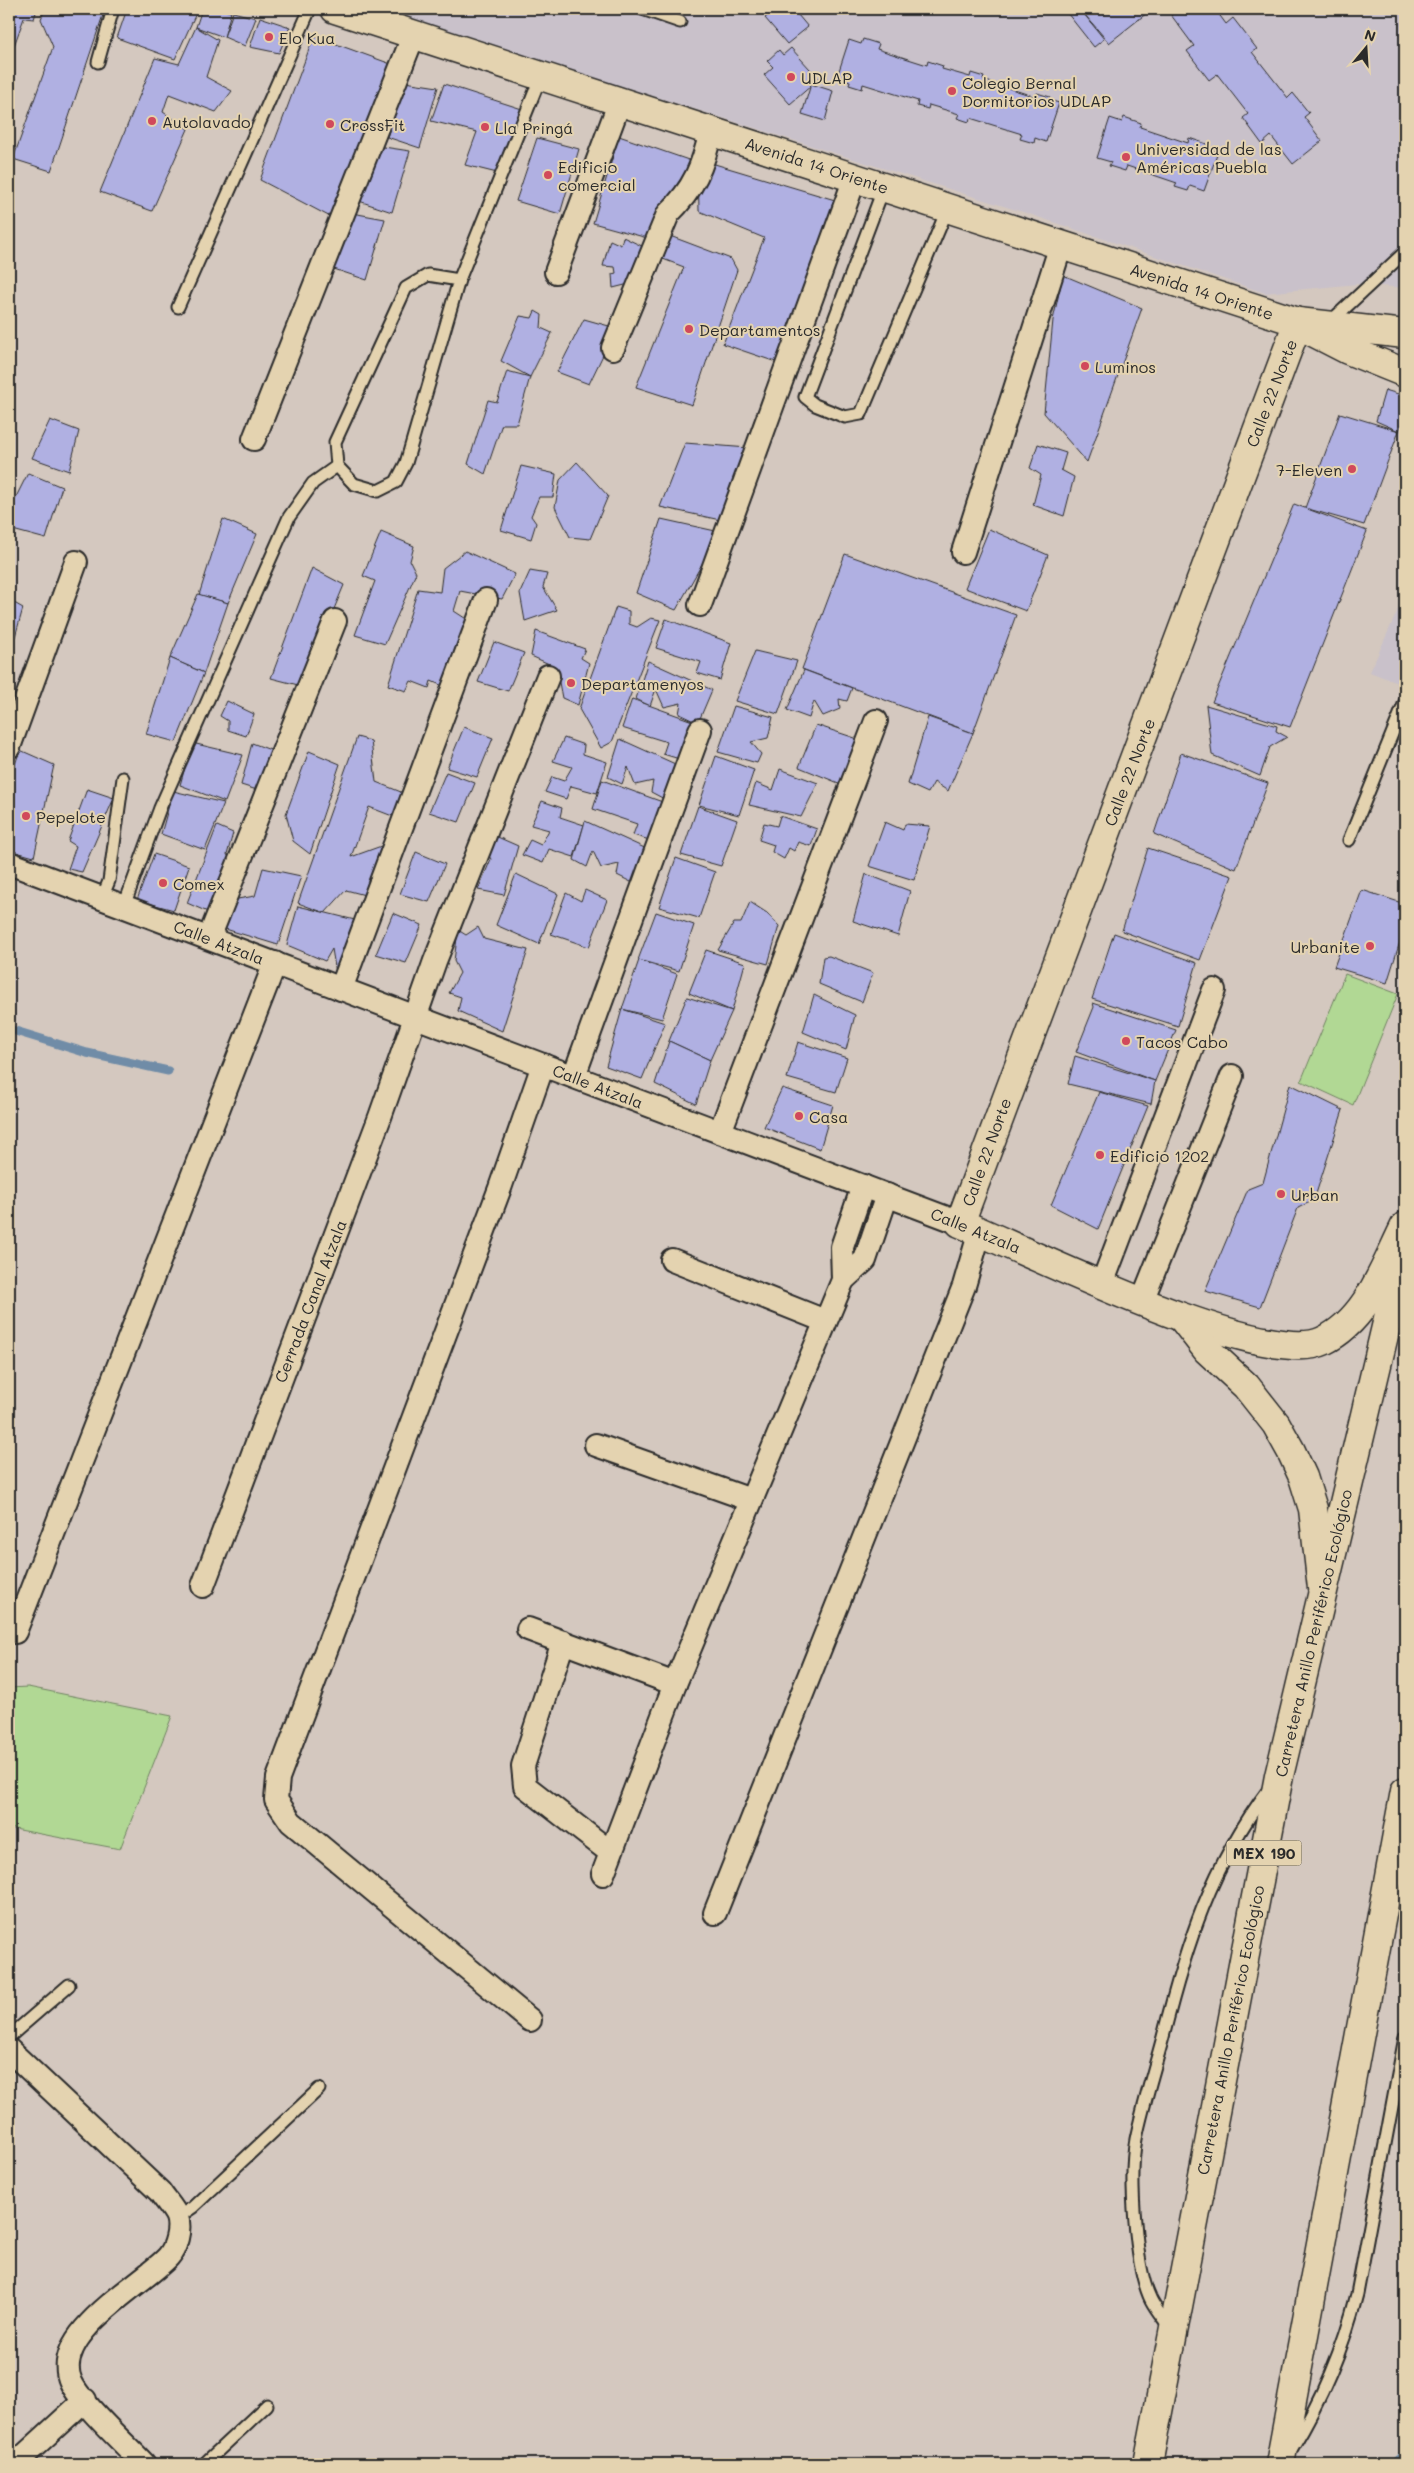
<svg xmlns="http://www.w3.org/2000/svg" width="1414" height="2473" font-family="Mali,sans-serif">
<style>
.built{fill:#c9c1ca}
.green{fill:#b1d894;stroke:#6e8260}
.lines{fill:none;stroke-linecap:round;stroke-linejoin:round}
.stream{stroke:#708ca7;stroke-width:9}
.building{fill:#b0b0e2;stroke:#2b2b2b}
.service-casing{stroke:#2b2b2b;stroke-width:15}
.minor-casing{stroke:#2b2b2b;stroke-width:26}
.tertiary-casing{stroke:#2b2b2b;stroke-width:31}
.secondary-casing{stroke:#2b2b2b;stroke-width:31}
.trunk-casing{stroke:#2b2b2b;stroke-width:31}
.service{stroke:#e4d3b0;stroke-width:11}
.minor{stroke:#e4d3b0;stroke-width:22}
.tertiary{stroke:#e4d3b0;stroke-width:28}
.secondary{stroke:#e4d3b0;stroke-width:28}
.trunk{stroke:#e4d3b0;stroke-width:28}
.poi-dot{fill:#d1495b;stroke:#e4d3b0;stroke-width:2}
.labels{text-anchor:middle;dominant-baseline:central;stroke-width:4;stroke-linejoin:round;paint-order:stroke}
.shield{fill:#e4d3b0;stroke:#625d53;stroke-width:1}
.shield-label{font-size:15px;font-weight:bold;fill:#2b2b2b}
.poi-label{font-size:16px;fill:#2b2b2b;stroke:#e4d3b0;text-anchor:start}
.street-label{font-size:16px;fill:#2b2b2b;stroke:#e4d3b0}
</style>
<rect width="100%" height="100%" fill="#d4c8bf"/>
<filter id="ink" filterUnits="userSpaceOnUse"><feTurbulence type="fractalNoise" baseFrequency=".02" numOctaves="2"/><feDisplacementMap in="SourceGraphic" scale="10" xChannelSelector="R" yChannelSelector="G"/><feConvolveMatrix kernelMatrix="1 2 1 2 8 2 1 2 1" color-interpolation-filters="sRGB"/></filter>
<g filter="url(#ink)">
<g class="built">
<path d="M 375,9 L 1405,9 L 1405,288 L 1357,284 L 1265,293 L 1029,214 Z"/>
<path d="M 1405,594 L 1405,679 L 1403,685 L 1370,672 Z"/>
</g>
<g class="green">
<path d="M 1345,974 L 1398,994 L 1353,1105 L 1301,1081 Z"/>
<path d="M 28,1687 L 172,1716 L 120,1849 L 9,1828 L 9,1688 Z"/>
</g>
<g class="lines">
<g class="stream">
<path d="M 9,1029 L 87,1053 L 168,1071"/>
<path d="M 1393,2464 L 1405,2454"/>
</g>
</g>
<g class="building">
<path d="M 9,9 L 37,9 L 34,19 L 24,18 L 11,54 L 9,54 Z"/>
<path d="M 45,9 L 105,9 L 51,171 L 13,159 L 53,47 L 41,19 Z"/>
<path d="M 127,9 L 198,9 L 175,59 L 117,38 Z"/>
<path d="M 202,9 L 220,9 L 231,12 L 224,37 L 196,27 Z"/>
<path d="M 776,9 L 793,9 L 808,27 L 787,44 L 765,18 Z"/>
<path d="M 1064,9 L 1080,9 L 1104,39 L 1094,47 Z"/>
<path d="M 1080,9 L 1152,9 L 1109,43 Z"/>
<path d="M 1179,9 L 1215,9 L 1226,24 L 1233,18 L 1257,49 L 1252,52 L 1288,98 L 1293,93 L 1309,113 L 1304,117 L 1322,141 L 1293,164 L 1271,136 L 1262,144 L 1243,118 L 1248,114 L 1217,74 L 1209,80 L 1187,51 L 1194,46 L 1171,15 Z"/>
<path d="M 233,12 L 256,18 L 245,46 L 224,37 Z"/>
<path d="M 260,17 L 290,27 L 279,53 L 250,47 Z"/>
<path d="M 196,27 L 218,40 L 206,77 L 232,91 L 216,112 L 169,94 L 163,112 L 188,129 L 152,211 L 100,192 L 155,58 L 179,64 Z"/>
<path d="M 314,36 L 402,68 L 340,222 L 260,180 Z"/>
<path d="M 863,39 L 879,44 L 877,49 L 927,65 L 928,61 L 943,66 L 942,69 L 970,77 L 971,73 L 984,77 L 983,80 L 1036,97 L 1037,93 L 1050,97 L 1049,100 L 1059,103 L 1046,142 L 1035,138 L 1034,143 L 1020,139 L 1022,134 L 970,118 L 969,122 L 957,118 L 959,114 L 929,105 L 928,109 L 917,106 L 918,101 L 863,84 L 862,89 L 849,85 L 850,81 L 837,77 L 849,40 L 861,44 Z"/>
<path d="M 791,48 L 819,79 L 790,104 L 764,75 L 773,67 L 767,61 L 779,50 L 783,55 Z"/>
<path d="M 405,82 L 438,87 L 420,148 L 387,137 Z"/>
<path d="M 444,84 L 522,109 L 497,173 L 465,165 L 477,132 L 431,121 Z"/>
<path d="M 811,84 L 833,91 L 825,121 L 802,114 Z"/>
<path d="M 1124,117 L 1141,123 L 1140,127 L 1188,143 L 1189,138 L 1207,144 L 1205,148 L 1218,152 L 1204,191 L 1190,186 L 1188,191 L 1175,187 L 1177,183 L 1127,166 L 1125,171 L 1109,166 L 1111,162 L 1097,158 L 1110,118 L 1122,122 Z"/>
<path d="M 619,136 L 703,165 L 651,239 L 593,223 Z"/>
<path d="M 537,138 L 579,149 L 560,214 L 516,201 Z"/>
<path d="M 377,146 L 410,151 L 392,212 L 359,201 Z"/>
<path d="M 698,159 L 835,200 L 779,363 L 723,344 L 764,238 L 699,211 Z"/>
<path d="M 352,213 L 385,219 L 367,280 L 334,269 Z"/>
<path d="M 670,236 L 731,259 L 737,270 L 692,405 L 636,387 L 684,267 L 663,259 Z"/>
<path d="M 623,237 L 646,248 L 637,282 L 613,288 L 612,274 L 616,273 L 615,267 L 603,266 L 610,240 L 621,245 Z"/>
<path d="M 1063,275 L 1142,308 L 1087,462 L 1044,413 L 1053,320 Z"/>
<path d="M 535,311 L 542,315 L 541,328 L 552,333 L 530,377 L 501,361 L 520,316 L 532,318 Z"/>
<path d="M 584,319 L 616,328 L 589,384 L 557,372 Z"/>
<path d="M 507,371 L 530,377 L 517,424 L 502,424 L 485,474 L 468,464 L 488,400 L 497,402 Z"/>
<path d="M 1385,390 L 1405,396 L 1405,411 L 1399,431 L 1376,421 Z"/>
<path d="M 1340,413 L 1399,431 L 1364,525 L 1305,508 Z"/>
<path d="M 50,420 L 79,431 L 69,471 L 32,458 Z"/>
<path d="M 685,443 L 748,448 L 725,521 L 660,507 Z"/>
<path d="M 1038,444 L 1066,453 L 1061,470 L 1074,477 L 1064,516 L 1033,505 L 1041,475 L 1030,468 Z"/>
<path d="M 577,462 L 608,496 L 590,539 L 570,537 L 555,507 L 560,480 Z"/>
<path d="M 521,466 L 556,474 L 553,497 L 539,497 L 531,516 L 536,523 L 531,539 L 501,530 Z"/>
<path d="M 28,473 L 62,487 L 46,539 L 9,529 L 9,511 Z"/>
<path d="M 1294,504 L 1367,531 L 1290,727 L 1212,702 Z"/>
<path d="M 223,519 L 257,534 L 228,603 L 199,595 Z"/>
<path d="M 661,519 L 720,532 L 676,610 L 636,593 Z"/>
<path d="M 989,529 L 1048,555 L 1026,611 L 965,588 Z"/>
<path d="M 381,532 L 414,546 L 410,561 L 416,573 L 385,644 L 355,635 L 375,581 L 363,576 Z"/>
<path d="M 465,551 L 515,574 L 502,599 L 460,591 L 454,611 L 471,622 L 448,688 L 431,681 L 429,688 L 411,681 L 406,691 L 388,685 L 418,589 L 440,592 L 443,568 Z"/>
<path d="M 845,554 L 1016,615 L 973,733 L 802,669 Z"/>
<path d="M 312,568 L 344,585 L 302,686 L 271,678 Z"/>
<path d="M 530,571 L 547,574 L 543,587 L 557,610 L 525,621 L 520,593 Z"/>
<path d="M 198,594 L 228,603 L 204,673 L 170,658 Z"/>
<path d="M 9,600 L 23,608 L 15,637 L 9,636 Z"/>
<path d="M 616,607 L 629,611 L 629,624 L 637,627 L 651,618 L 660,620 L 612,742 L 601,748 L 579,709 Z"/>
<path d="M 666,619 L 731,643 L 720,680 L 697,673 L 701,662 L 656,648 Z"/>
<path d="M 536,631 L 585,649 L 581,658 L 589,663 L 578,705 L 562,698 L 556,667 L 531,656 Z"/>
<path d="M 494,642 L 524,653 L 508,691 L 478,682 Z"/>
<path d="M 755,651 L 797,661 L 778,714 L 735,701 Z"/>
<path d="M 170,658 L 204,673 L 176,742 L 146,734 Z"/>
<path d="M 648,661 L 712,690 L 698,723 L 679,714 L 681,703 L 664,707 L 656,689 L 650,706 L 636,699 Z"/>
<path d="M 804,670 L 852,688 L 847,701 L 839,699 L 840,709 L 823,716 L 814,701 L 809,718 L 787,710 Z"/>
<path d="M 632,699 L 698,723 L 686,761 L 663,754 L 667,742 L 622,728 Z"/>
<path d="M 227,701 L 254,714 L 246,736 L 228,730 L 228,721 L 220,716 Z"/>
<path d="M 1206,705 L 1277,726 L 1276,731 L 1287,737 L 1270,747 L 1260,776 L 1212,755 Z"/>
<path d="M 734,706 L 773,717 L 768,738 L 751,742 L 761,754 L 757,763 L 718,752 Z"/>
<path d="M 928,717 L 973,733 L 948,791 L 934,782 L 928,793 L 908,784 Z"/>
<path d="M 816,725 L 858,739 L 841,784 L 799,767 Z"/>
<path d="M 464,727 L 493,738 L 477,777 L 447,768 Z"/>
<path d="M 357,737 L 371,741 L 376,782 L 406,794 L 395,817 L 369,807 L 351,857 L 384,845 L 365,895 L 346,890 L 325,913 L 298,903 Z"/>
<path d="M 564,738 L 584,745 L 583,754 L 607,762 L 597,793 L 571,786 L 566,799 L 545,792 L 552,777 L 564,781 L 572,767 L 553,761 Z"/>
<path d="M 620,739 L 684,768 L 670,802 L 651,792 L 653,781 L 635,785 L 628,767 L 622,784 L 608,777 Z"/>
<path d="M 192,743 L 243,755 L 225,802 L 180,785 Z"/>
<path d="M 252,743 L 289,757 L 273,795 L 241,785 Z"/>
<path d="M 20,750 L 54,765 L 34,857 L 9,850 L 9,782 Z"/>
<path d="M 309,751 L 340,764 L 310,854 L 293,841 L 286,814 Z"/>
<path d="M 1181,753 L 1268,783 L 1236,869 L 1154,834 Z"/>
<path d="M 716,756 L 754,770 L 739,815 L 699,805 Z"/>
<path d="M 780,769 L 818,783 L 801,817 L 749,805 L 756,783 L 773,790 Z"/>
<path d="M 446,772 L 475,783 L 459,822 L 429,812 Z"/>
<path d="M 602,780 L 668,804 L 656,842 L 633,835 L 637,824 L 593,809 Z"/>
<path d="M 87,789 L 114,798 L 82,872 L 68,869 L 76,846 L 68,841 Z"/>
<path d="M 173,791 L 224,803 L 205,850 L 161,834 Z"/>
<path d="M 542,801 L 562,808 L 560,817 L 584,825 L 574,857 L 549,849 L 543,863 L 522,855 L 530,840 L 541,845 L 549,830 L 531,825 Z"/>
<path d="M 698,806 L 737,820 L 721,866 L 681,855 Z"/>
<path d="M 780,816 L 817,829 L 811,846 L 798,842 L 794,851 L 789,848 L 784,859 L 772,852 L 774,845 L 759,840 L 764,823 L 777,826 Z"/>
<path d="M 585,821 L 649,850 L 635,884 L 617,875 L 619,864 L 601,868 L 593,851 L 587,867 L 574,860 Z"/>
<path d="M 885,822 L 903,830 L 905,824 L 930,826 L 914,880 L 869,866 Z"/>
<path d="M 217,826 L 233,833 L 227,855 L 237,859 L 217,916 L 187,903 Z"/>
<path d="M 493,835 L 518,846 L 504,895 L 478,890 L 491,859 L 486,852 Z"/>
<path d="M 1148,848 L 1232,876 L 1200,960 L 1122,931 Z"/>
<path d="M 416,852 L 445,864 L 429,902 L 400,894 Z"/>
<path d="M 154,854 L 189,866 L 174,910 L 137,900 Z"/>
<path d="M 676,858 L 715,872 L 699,918 L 659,907 Z"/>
<path d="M 263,868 L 301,876 L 278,945 L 222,928 L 232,900 L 255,896 Z"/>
<path d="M 516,874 L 558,894 L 539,944 L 496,925 Z"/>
<path d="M 866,874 L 910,891 L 898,936 L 853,921 Z"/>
<path d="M 585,890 L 607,900 L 589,947 L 551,934 L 566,893 L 581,901 Z"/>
<path d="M 1362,890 L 1405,904 L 1405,926 L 1387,983 L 1334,967 Z"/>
<path d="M 750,902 L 767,913 L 779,926 L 768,964 L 718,950 L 734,923 L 741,923 Z"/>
<path d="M 298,906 L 359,921 L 336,973 L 332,949 L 325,961 L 287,945 Z"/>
<path d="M 656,912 L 694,925 L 679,971 L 638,960 Z"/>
<path d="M 393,913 L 422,925 L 406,963 L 376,954 Z"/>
<path d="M 478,927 L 484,939 L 528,950 L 502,1031 L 458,1011 L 461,997 L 449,993 L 460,973 L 454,961 L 458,930 L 466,935 Z"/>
<path d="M 1114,933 L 1197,963 L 1178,1026 L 1092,999 Z"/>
<path d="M 706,950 L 745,963 L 732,1011 L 689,993 Z"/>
<path d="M 829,956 L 873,973 L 862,1002 L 819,984 L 823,957 Z"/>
<path d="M 639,960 L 677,974 L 662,1019 L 622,1009 Z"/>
<path d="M 814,995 L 855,1015 L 846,1050 L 803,1032 Z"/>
<path d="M 687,997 L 732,1011 L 710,1060 L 669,1041 Z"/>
<path d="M 1093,1003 L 1176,1030 L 1155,1081 L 1076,1052 L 1094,1007 Z"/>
<path d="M 622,1009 L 665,1023 L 642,1079 L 606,1066 Z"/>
<path d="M 669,1041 L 710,1060 L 696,1104 L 655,1084 Z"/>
<path d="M 798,1042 L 847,1058 L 836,1092 L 787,1078 Z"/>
<path d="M 1075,1056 L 1155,1081 L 1151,1104 L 1068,1084 Z"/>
<path d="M 1290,1084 L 1343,1110 L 1314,1200 L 1298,1208 L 1260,1307 L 1205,1291 L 1248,1189 L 1263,1183 Z"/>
<path d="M 782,1088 L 833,1105 L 820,1149 L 764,1127 Z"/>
<path d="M 1099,1092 L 1148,1106 L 1098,1229 L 1051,1205 Z"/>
</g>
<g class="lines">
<defs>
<g id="service">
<path d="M 642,9 L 680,22"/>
<path d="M 98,62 L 113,9"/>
<path d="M 884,187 L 805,397 L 815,405 L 845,417 L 861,414 L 948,208"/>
<path d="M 459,280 L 428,275 L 406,288 L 335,442 L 337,466 L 354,484 L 378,491 L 396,482 L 406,463 L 459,280 L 541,76"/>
<path d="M 178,307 L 310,9"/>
<path d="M 1330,322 L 1405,252"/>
<path d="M 1349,840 L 1405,702"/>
<path d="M 102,898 L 109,881 L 123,778"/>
<path d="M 124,906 L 160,808 L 289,517 L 313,483 L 337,466"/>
<path d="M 9,2037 L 69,1985"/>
<path d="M 177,2218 L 193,2207 L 319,2089"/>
<path d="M 1170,2328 C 1164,2319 1156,2310 1151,2300 C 1135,2268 1129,2175 1136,2139 C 1143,2105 1154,2071 1163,2037 C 1186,1945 1211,1866 1269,1789"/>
<path d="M 1292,2448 C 1322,2399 1343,2350 1357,2294 L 1405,2037"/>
<path d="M 204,2464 L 267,2405"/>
</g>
<g id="minor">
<path d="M 556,272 L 620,101"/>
<path d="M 613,348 L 668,214 C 694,189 703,166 711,131"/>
<path d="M 254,439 L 414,34"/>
<path d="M 963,552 L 1061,245"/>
<path d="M 700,605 L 855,178"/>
<path d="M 9,747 L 76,562"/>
<path d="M 9,863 L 960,1223"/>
<path d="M 209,938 L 335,621"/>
<path d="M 341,989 L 486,600"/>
<path d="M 574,1076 L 700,730"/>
<path d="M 720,1132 L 876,721"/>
<path d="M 672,1260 L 825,1321"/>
<path d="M 843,1280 L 865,1260 L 887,1195"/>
<path d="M 1102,1284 L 1214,990"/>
<path d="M 1142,1301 L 1232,1076"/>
<path d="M 596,1445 L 751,1500"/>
<path d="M 203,1586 L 380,1117 L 435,961 L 548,676"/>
<path d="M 528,1629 L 675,1684"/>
<path d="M 15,1632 L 275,963"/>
<path d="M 563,1642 L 523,1766 L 525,1786 L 610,1852"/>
<path d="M 603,1874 L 675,1684 L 843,1280 L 842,1247 L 863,1186"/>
<path d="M 715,1913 L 964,1286 L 980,1231"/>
<path d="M 530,2020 L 291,1822 L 276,1800 L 278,1778 L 500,1188 L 543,1065"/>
<path d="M 9,2050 L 160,2192 C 165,2200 174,2209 177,2217 C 181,2229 176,2248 168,2257 C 142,2285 49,2334 71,2382 C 81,2404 126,2445 144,2464"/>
<path d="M 15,2464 L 85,2400"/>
</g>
<g id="tertiary">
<path d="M 1298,322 L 960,1223 C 1025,1250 1264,1369 1323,1341 C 1367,1320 1384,1268 1405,1226"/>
<path d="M 1183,1319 L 1207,1350 L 1246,1386 L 1276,1424 L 1291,1451 L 1303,1477 L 1313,1509 L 1322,1588"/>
</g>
<g id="secondary">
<path d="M 335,9 L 1298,322 L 1405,334"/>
<path d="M 1305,328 L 1348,350 L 1405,373"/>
</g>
<g id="trunk">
<path d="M 1148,2464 L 1279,1776 L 1405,1247"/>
<path d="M 1280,2464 L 1405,1791"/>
</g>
</defs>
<use href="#service" class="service-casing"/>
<use href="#minor" class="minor-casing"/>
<use href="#tertiary" class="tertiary-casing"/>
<use href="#secondary" class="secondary-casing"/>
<use href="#trunk" class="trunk-casing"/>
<use href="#service" class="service"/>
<use href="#minor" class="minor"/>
<use href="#tertiary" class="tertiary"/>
<use href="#secondary" class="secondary"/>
<use href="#trunk" class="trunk"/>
</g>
</g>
<g class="poi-dot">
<circle cx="269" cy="37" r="5"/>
<circle cx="791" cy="77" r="5"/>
<circle cx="952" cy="91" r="5"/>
<circle cx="152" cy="121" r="5"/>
<circle cx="330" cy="124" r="5"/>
<circle cx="485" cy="127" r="5"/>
<circle cx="1126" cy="157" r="5"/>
<circle cx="548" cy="175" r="5"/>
<circle cx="689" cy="329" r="5"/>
<circle cx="1085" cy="366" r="5"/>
<circle cx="1352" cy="469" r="5"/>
<circle cx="571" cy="683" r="5"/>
<circle cx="26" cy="816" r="5"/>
<circle cx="163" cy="883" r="5"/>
<circle cx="1370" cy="946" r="5"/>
<circle cx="1126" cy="1041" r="5"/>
<circle cx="799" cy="1116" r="5"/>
<circle cx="1100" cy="1155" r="5"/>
<circle cx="1281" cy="1194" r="5"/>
</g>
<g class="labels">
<rect class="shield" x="1226.5" y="1840.5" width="75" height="25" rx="4"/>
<g class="shield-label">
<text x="1264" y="1853">MEX 190</text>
</g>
<g class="poi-label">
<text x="279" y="37">Elo Kua</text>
<text x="801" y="77">UDLAP</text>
<text x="962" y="82">Colegio Bernal<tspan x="962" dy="18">Dormitorios UDLAP</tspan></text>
<text x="162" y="121">Autolavado</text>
<text x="340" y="124">CrossFit</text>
<text x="495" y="127">Lla Pringá</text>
<text x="1136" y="148">Universidad de las<tspan x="1136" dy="18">Américas Puebla</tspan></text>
<text x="558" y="166">Edificio<tspan x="558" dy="18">comercial</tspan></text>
<text x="699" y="329">Departamentos</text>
<text x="1095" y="366">Luminos</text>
<text x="1342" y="469" text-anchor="end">7-Eleven</text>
<text x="581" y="683">Departamenyos</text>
<text x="36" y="816">Pepelote</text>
<text x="173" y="883">Comex</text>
<text x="1360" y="946" text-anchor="end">Urbanite</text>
<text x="1136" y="1041">Tacos Cabo</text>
<text x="809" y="1116">Casa</text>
<text x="1110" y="1155">Edificio 1202</text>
<text x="1291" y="1194">Urban</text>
</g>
<g class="street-label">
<text transform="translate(817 165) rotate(18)">Avenida 14 Oriente</text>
<text transform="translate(1202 291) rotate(18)">Avenida 14 Oriente</text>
<text transform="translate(1271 393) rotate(-69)">Calle 22 Norte</text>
<text transform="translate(1129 772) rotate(-69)">Calle 22 Norte</text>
<text transform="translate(219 942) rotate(21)">Calle Atzala</text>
<text transform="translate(598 1086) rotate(21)">Calle Atzala</text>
<text transform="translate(986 1152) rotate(-70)">Calle 22 Norte</text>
<text transform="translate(976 1230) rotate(22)">Calle Atzala</text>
<text transform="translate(310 1301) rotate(-69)">Cerrada Canal Atzala</text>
<text transform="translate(1313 1633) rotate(-77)">Carretera Anillo Periférico Ecológico</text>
<text transform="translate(1230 2030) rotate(-79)">Carretera Anillo Periférico Ecológico</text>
</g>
</g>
<rect width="1414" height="2473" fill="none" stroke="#e4d3b0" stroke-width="30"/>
<rect x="15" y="15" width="1384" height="2443" fill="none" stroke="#2b2b2b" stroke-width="2" filter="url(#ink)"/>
<g transform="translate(1366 48) rotate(18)" stroke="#e4d3b0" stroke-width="4" paint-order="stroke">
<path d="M0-4L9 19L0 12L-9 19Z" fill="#2b2b2b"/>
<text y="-8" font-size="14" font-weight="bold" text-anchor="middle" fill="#2b2b2b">N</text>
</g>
</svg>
